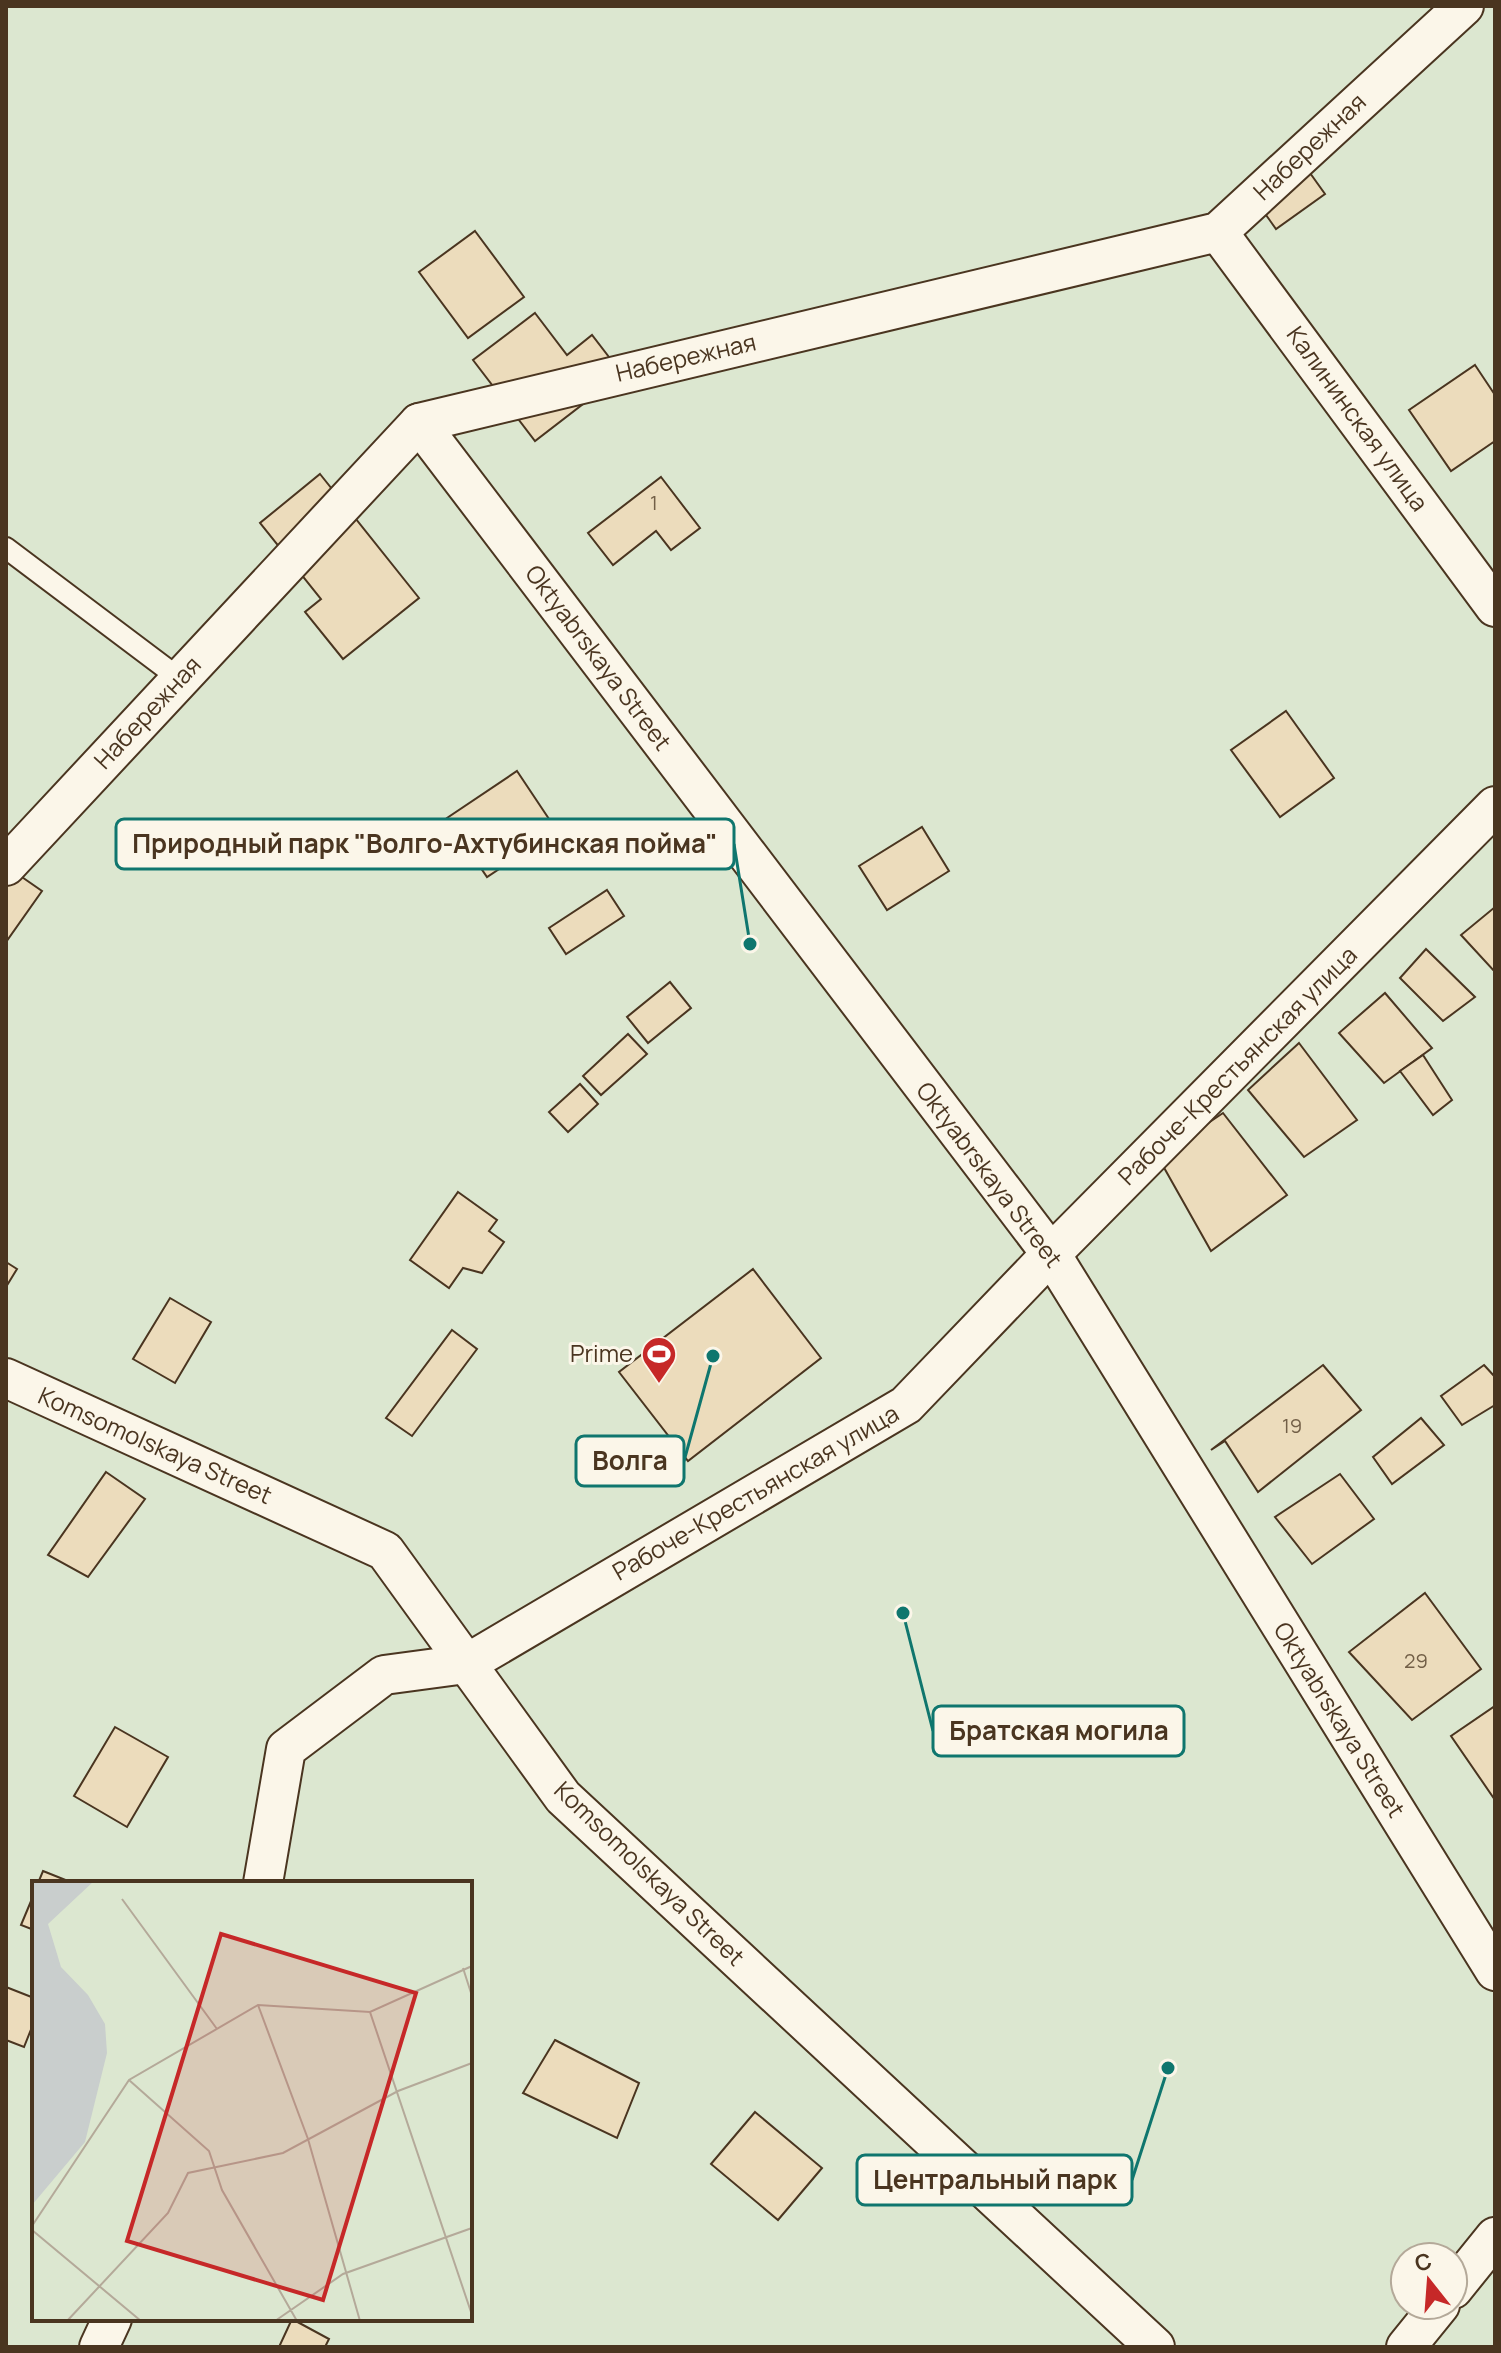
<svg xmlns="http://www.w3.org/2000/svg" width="1501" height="2353" viewBox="0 0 1501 2353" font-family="Manrope,sans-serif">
  <rect width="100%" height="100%" fill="#fbf6e9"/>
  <path fill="#dce7d0" stroke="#887966" stroke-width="2" fill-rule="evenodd" d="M6,6H1495V2347H6ZM34,1883H470V2319H34ZM1405,2257H1453V2305H1405Z"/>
  <g fill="#ecdcbc" stroke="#4a3520" stroke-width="2">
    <path d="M1305,166L1325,194L1276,229L1256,201Z"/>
    <path d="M475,231L524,297L468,338L419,272Z"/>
    <path d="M535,313L567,355L592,335L622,374L535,441L473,360Z"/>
    <path d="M1475,365L1495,395V441L1451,471L1409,410Z"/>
    <path d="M320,474L419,598L343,659L305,612L321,599L260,523Z"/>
    <path d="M661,477L700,528L671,550L656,531L613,565L588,533Z"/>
    <path d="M1286,711L1334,778L1280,817L1231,750Z"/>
    <path d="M517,771L557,831L487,877L447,818Z"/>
    <path d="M922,827L949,871L887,910L859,866Z"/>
    <path d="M6,866L42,891L6,942Z"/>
    <path d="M607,890L624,916L566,954L549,928Z"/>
    <path d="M1495,907V972L1461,935Z"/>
    <path d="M1426,949L1475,997L1443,1021L1400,978Z"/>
    <path d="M670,982L691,1008L648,1043L627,1017Z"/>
    <path d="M1385,993L1432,1048L1384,1083L1339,1033Z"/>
    <path d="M628,1034L647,1054L601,1095L583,1076Z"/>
    <path d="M1299,1043L1357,1120L1304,1157L1248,1090Z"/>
    <path d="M1423,1055L1452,1100L1433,1115L1400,1071Z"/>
    <path d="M580,1084L598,1104L568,1132L549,1112Z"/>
    <path d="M1223,1113L1287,1195L1211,1251L1158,1157Z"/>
    <path d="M458,1192L497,1220L489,1231L504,1242L482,1273L463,1268L449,1288L410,1260Z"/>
    <path d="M6,1262L17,1269L6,1287Z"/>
    <path d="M753,1269L821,1358L688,1461L619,1372Z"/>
    <path d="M170,1298L211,1322L175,1383L133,1359Z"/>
    <path d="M452,1330L477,1349L412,1436L386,1418Z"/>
    <path d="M1323,1365L1361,1410L1258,1492L1225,1441L1211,1450Z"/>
    <path d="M1484,1365L1495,1377V1405L1462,1425L1441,1396Z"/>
    <path d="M1421,1418L1444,1445L1392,1484L1373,1457Z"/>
    <path d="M106,1472L145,1499L88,1577L48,1555Z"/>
    <path d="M1340,1474L1374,1519L1312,1564L1275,1517Z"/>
    <path d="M1425,1593L1481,1669L1412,1720L1349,1652Z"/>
    <path d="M1495,1706V1800L1451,1736Z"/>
    <path d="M115,1727L168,1757L127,1827L74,1796Z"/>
    <path d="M43,1871L73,1883H38Z"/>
    <path d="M34,1894V1930L21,1925Z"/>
    <path d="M6,1987L34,1998V2022L24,2047L6,2040Z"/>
    <path d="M555,2040L639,2083L617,2138L523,2093Z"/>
    <path d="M755,2112L822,2168L778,2220L711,2164Z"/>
    <path d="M292,2319L329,2339L325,2347H279Z"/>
  </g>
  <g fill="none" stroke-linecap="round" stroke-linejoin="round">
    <g stroke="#4a3520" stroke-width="24">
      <path id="lane" d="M6,548L180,679"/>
    </g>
    <g stroke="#4a3520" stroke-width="42">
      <g id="street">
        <path d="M1218,232L1495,607"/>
        <path d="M419,423L1051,1254L1495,1971"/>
        <path d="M6,866L419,423L1218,232L1464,6"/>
        <path d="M6,1378L385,1551L563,1797L1155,2347"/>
        <path d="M263,1883L286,1749L384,1675L466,1664L906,1405L1051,1254L1495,806"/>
        <path d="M1453,2289L1495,2237"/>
        <path d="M99,2347L112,2319"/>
        <path d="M1406,2347L1440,2305"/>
      </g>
    </g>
    <use href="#lane" stroke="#fbf6e9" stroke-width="20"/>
    <use href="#street" stroke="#fbf6e9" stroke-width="38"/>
  </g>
  <defs>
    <g id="stadium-pin" transform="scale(1.8)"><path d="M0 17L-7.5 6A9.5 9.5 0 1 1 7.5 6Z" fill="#c62828" stroke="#fbf6e9"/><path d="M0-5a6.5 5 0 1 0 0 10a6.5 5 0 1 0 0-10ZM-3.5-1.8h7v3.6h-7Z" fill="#fff"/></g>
  </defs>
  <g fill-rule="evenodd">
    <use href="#stadium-pin" x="659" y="1354"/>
  </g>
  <g text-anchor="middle" stroke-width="6" stroke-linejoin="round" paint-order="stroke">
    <g font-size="20" fill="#725f47">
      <text x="654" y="510">1</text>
      <text x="1292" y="1433">19</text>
      <text x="1416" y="1668">29</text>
    </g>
    <g font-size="24" fill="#4a3520" stroke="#fbf6e9">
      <text transform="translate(1310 147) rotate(-43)" y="8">Набережная</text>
      <text transform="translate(686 358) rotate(-13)" y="8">Набережная</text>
      <text transform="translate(1357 419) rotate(54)" y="8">Калининская улица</text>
      <text transform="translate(598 658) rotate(53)" y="8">Oktyabrskaya Street</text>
      <text transform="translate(148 713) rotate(-47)" y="8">Набережная</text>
      <text transform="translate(1238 1066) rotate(-45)" y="8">Рабоче-Крестьянская улица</text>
      <text transform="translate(989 1175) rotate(53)" y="8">Oktyabrskaya Street</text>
      <text transform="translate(155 1446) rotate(24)" y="8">Komsomolskaya Street</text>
      <text transform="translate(756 1493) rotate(-30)" y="8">Рабоче-Крестьянская улица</text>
      <text transform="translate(1339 1720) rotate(58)" y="8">Oktyabrskaya Street</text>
      <text transform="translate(649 1874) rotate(44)" y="8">Komsomolskaya Street</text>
    </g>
    <g font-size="24" fill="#4a3520" stroke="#fbf6e9" text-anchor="end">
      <text x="633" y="1362">Prime</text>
    </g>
  </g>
  <g transform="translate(32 1881)">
    <rect width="440" height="440" fill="#fbf6e9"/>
    <path d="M0,0H440V440H0Z" fill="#dce7d0"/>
    <path d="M0,0H62L16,43L29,86L56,114L73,143L75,172L53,261L0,324Z" fill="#c9cecd"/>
    <path fill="none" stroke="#b4a999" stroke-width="2" d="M90,18L185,148M431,87L440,115M226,124L276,258L328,440M338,131L440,434M97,199L177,270L190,309L265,440M0,345L97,199L226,124L338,131L440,85M0,349L109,440M35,440L136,332L156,292L251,272L366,210L440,182M243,440L311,393L440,347"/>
    <path fill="#c62828" fill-opacity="0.15" stroke="#c62828" stroke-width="4" d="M189,53L384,112L291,419L95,360Z"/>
    <rect width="440" height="440" fill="none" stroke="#4a3520" stroke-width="4"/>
  </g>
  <path fill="none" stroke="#0f766e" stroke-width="3" d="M750 944L734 844M713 1356L684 1461M903 1613L933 1731M1168 2068L1132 2180"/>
  <g fill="#0f766e" stroke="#fbf6e9" stroke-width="3">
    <circle cx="750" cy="944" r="8"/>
    <circle cx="713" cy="1356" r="8"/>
    <circle cx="903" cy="1613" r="8"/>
    <circle cx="1168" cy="2068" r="8"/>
  </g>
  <g fill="#fbf6e9" stroke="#0f766e" stroke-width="3">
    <rect x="116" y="819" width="618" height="50" rx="8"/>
    <rect x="576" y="1436" width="108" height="50" rx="8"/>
    <rect x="933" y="1706" width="251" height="50" rx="8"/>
    <rect x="857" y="2155" width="275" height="50" rx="8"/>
  </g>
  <g font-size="26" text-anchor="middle" font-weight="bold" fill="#4a3520">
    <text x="425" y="853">Природный парк "Волго-Ахтубинская пойма"</text>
    <text x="630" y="1470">Волга</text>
    <text x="1059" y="1740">Братская могила</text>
    <text x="995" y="2189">Центральный парк</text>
  </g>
  <rect width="1501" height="2353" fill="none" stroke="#4a3520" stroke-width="16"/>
  <g transform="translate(1429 2281) rotate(343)"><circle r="38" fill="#fbf6e9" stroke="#b4a999" stroke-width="2"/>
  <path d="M0-6L14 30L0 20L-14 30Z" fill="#c62828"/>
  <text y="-12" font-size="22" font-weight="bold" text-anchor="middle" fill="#4a3520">С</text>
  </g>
</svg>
